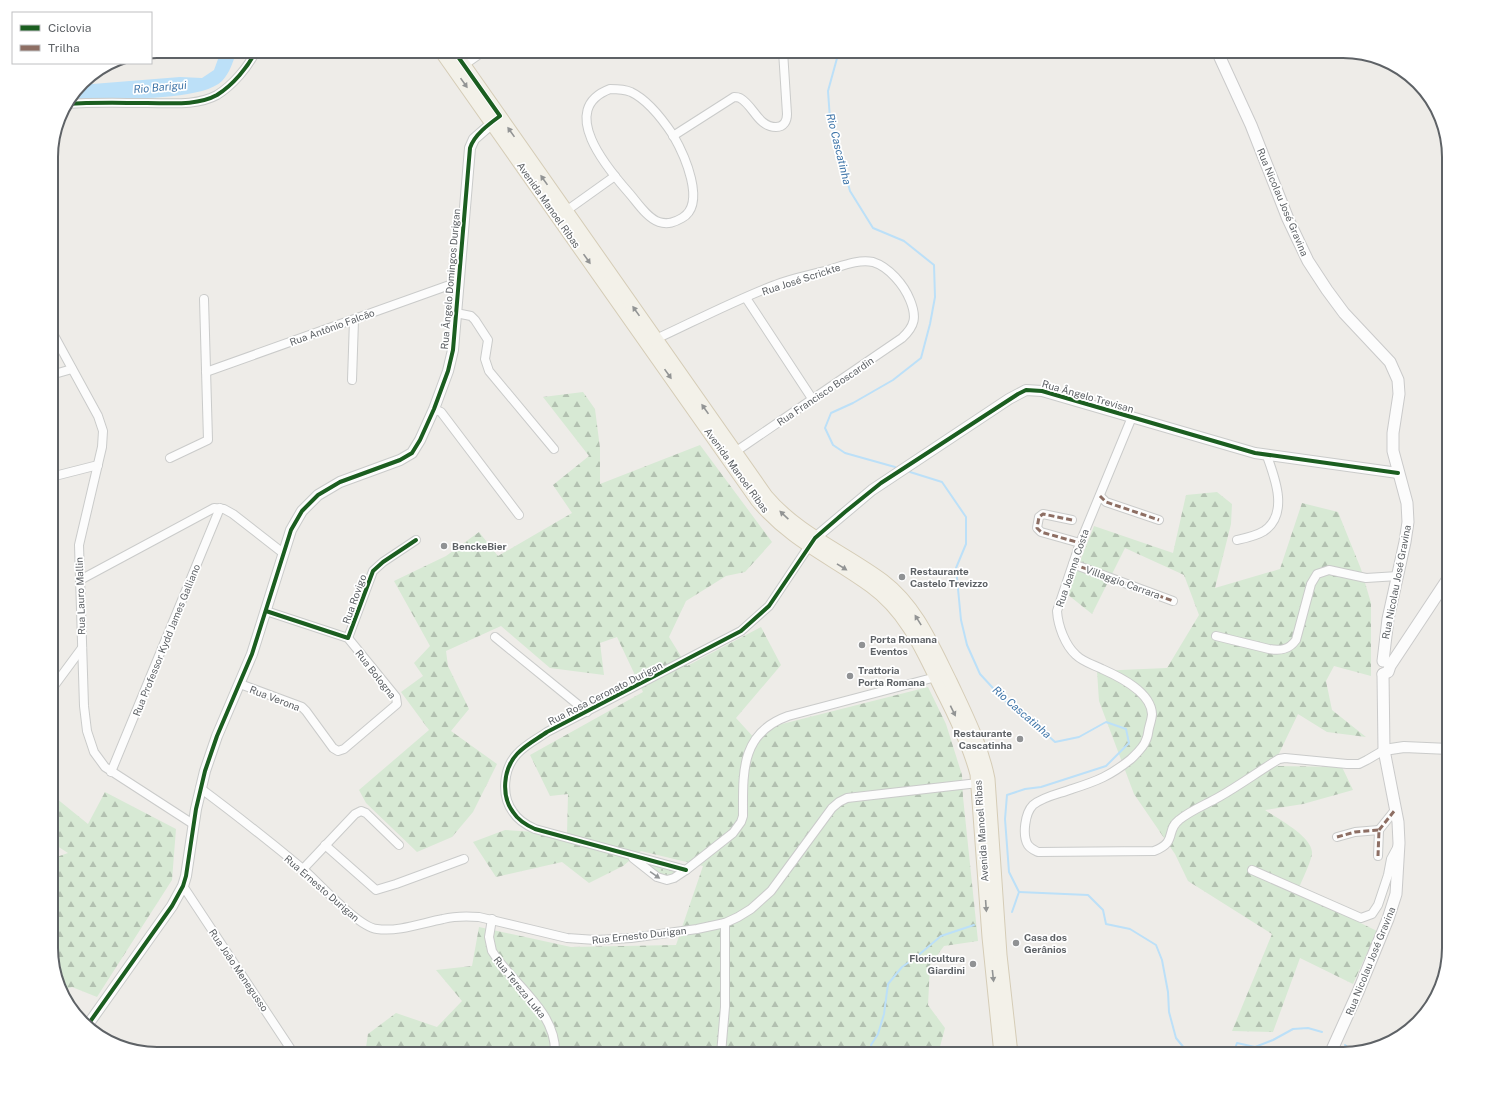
<svg xmlns="http://www.w3.org/2000/svg" width="1500" height="1105" viewBox="0 0 1500 1105" font-family="'Public Sans',sans-serif">
  <defs>
    <pattern id="forest-firs" width="22" height="20" patternUnits="userSpaceOnUse"><rect width="22" height="20" fill="#d7e9d4"/><path d="M5 1l3.5 6h-7zM16 11l3.5 6h-7z" fill="#b2c0b0"/></pattern>
    <pattern id="park-dots" width="8" height="8" patternUnits="userSpaceOnUse"><rect width="8" height="8" fill="#d7e9d4"/><path d="M2 2h.1M6 6h.1" fill="none" stroke="#b2c0b0" stroke-width="1.8" stroke-linecap="round"/></pattern>
  </defs>
  <rect width="100%" height="100%" fill="#eeece8"/>
  <g fill="url(#forest-firs)">
    <path d="M583,392L595,409L600,448V484L700,445L772,542L745,572L726,576L686,601L669,637L687,666L761,627L781,665L736,718L756,740L766,732L778,725L928,687L946,724L962,775L963,797L978,941L944,946L930,965L928,1005L945,1028L938,1054H409L407,1051L400,1054H365L368,1034L396,1013L437,1027L462,1001L436,970L472,966L479,927L571,947L676,945L703,866L641,851L623,866L589,883L562,862L496,877L473,842L505,830L567,834L568,794L550,796L530,755L643,692L617,637L600,643L604,675L550,668L501,626L446,651L448,666L469,709L451,731L497,764L473,812L452,837L417,852L366,803L359,790L429,730L401,692L423,676L414,663L430,646L394,581L446,556L479,532L498,556L572,513L553,485L589,456L543,397Z"/>
    <path d="M1217,492L1232,504L1231,524L1215,588L1280,569L1302,503L1338,512L1361,569L1371,603V676L1334,666L1326,681L1332,710L1366,737L1327,732L1298,714L1273,766L1342,767L1353,790L1303,804L1265,810C1278,819 1311,836 1312,852C1313,858 1300,885 1297,892L1377,931L1353,984L1300,958L1273,1032L1232,1031L1272,934L1188,881L1175,854L1134,794L1099,701L1097,671L1167,668L1199,615L1184,575L1125,548L1092,614L1067,594L1094,526L1173,553L1186,495Z"/>
    <path d="M105,792L176,829L172,880L97,997L72,987L62,991L51,955V859L68,853L51,842V794L88,824Z"/>
    <path d="M119,1040L149,1047L152,1053L123,1048L116,1045Z"/>
  </g>
  <path fill="url(#park-dots)" d="M642,861L679,871L667,877L662,876Z"/>
  <path fill="#bce0f8" d="M221,51H237C233,61 230,73 222,81C200,103 103,98 71,99L80,85L180,77L202,78L214,70Z"/>
  <g fill="none" stroke-linecap="round" stroke-linejoin="round">
    <g stroke="#bce0f8" stroke-width="2">
      <path d="M839,51L828,91L830,119L850,191L873,228L904,241L934,265L935,297L930,324L921,358L893,380L853,403L831,413L825,428L833,445L845,453L895,467"/>
      <path d="M910,472L942,482L966,517V544L956,568L961,620L967,645L980,674L1004,700L1024,714L1055,742L1079,737L1106,722L1126,729L1129,743L1106,766L1041,787L1025,789L1007,795L1005,819L1009,872L1019,892L1012,912"/>
      <path d="M1019,892L1088,895L1103,910L1106,924L1130,929L1156,945L1162,960L1168,992L1169,1012L1176,1038L1189,1054"/>
      <path d="M1345,1045L1353,1052"/>
      <path d="M874,1054L871,1045L878,1034L884,1014L888,984L902,967L915,958L941,936L974,925"/>
      <path d="M1233,1054L1237,1043L1255,1047L1273,1040L1293,1029L1308,1028L1322,1032"/>
    </g>
    <g stroke="#cacbca" stroke-width="10">
      <g id="minor">
        <path d="M464,65L484,51"/>
        <path d="M610,89C618,89 624,89 631,92C648,100 663,120 673,135C684,154 707,204 682,218C675,222 668,225 659,222C647,218 637,202 629,193C607,168 557,109 610,89Z"/>
        <path d="M67,104C94,102 121,103 147,103C170,103 197,106 217,95C233,85 248,67 256,51"/>
        <path d="M673,136L734,97C736,97 738,97 740,98C754,106 758,127 776,127C784,127 787,121 787,114L783,51"/>
        <path d="M566,211L615,176"/>
        <path d="M746,298L813,400"/>
        <path d="M456,313L471,316L475,320L488,340L485,359L489,371L554,449"/>
        <path d="M51,330L98,416L103,431L102,447L79,545L84,706L87,731L94,752L105,767L193,824"/>
        <path d="M656,339C695,321 735,300 775,285C792,278 811,275 828,270C842,266 858,259 873,262C889,267 904,285 910,300C917,317 915,326 902,338L735,452"/>
        <path d="M206,372L458,282"/>
        <path d="M51,375L72,369"/>
        <path d="M352,380L354,320"/>
        <path d="M434,409L441,412L519,515"/>
        <path d="M1132,417L1080,543L1057,611C1058,626 1065,645 1076,655C1083,662 1094,665 1102,669C1120,677 1151,692 1152,714C1152,718 1150,724 1149,728C1148,732 1148,737 1146,740C1144,747 1136,754 1131,759C1110,776 1097,781 1072,789C1059,794 1044,796 1033,805C1025,813 1022,835 1028,845C1031,849 1034,850 1038,852L1154,851C1178,842 1165,831 1179,820C1191,810 1207,804 1219,797C1240,785 1259,771 1279,759L1285,758L1347,764H1359L1367,760L1384,750"/>
        <path d="M170,458L208,440L204,299"/>
        <path d="M51,477L98,465"/>
        <path d="M1100,496L1106,502L1159,520"/>
        <path d="M1072,520L1043,514L1039,517L1037,528L1041,532L1080,543"/>
        <path d="M1237,540C1246,538 1256,536 1264,531C1289,514 1275,478 1267,456"/>
        <path d="M1073,564L1173,601"/>
        <path d="M80,580L214,508L224,509L233,514L283,553"/>
        <path d="M1439,592L1449,599"/>
        <path d="M1216,636L1269,649C1280,651 1289,650 1296,640L1311,584L1317,574L1329,570L1366,578L1398,576"/>
        <path d="M495,637L587,712"/>
        <path d="M348,638L373,571L383,562L416,540"/>
        <path d="M240,684L302,707L306,711L333,748L338,751L344,749L397,704L396,697L348,638L266,611"/>
        <path d="M51,690L82,648"/>
        <path d="M111,772L220,508"/>
        <path d="M200,788C235,814 269,841 303,869C319,883 358,927 377,929C399,932 422,923 443,919C455,916 467,916 479,917L567,938L596,940L631,938L697,929L725,923L738,917L751,909L771,891L832,808L839,802L847,798L978,783"/>
        <path d="M1379,830L1395,810"/>
        <path d="M1337,837L1355,832L1379,830L1378,856"/>
        <path d="M325,845L376,890L396,884L464,859"/>
        <path d="M633,858L657,877L667,880L674,878L686,870L733,833L741,822L743,816C743,773 740,733 788,716L936,677"/>
        <path d="M303,869L355,814L361,811L366,813L399,845"/>
        <path d="M686,870L535,829C526,825 518,820 513,812C501,796 503,769 517,754C525,745 537,739 547,732L741,631L769,606L809,546"/>
        <path d="M1252,870L1361,918L1372,914L1378,905L1388,875L1391,859L1398,846"/>
        <path d="M183,886L294,1054"/>
        <path d="M492,919L489,937L492,951C512,984 557,1011 555,1054"/>
        <path d="M721,1054L725,1007V923"/>
      </g>
    </g>
    <g stroke="#cacbca" stroke-width="12">
      <g id="tertiary">
        <path d="M812,542L815,538L872,490L1009,399L1026,390L1042,391L1255,453L1398,473"/>
        <path d="M1384,750L1404,747L1449,749"/>
        <path d="M87,1026L172,906L183,886L186,876L196,809L205,771L217,736L252,654L291,530L302,511L318,495L340,482L400,460L412,453L420,440L434,409L448,371L453,350L470,148L474,139L497,119"/>
      </g>
    </g>
    <g stroke="#cacaca" stroke-width="13">
      <g id="secondary">
        <path d="M1217,51L1251,125L1288,219L1308,261L1327,290L1344,313L1390,362L1398,380L1399,394L1393,433V451L1407,503L1408,522L1405,542L1388,619L1383,661"/>
        <path d="M1383,674L1388,672L1390,666L1449,577"/>
        <path d="M1330,1054L1358,992L1388,919L1396,894L1399,843L1398,822L1384,750L1383,674"/>
      </g>
    </g>
    <g stroke="#d5ccb6" stroke-width="15">
      <g id="primary">
        <path d="M441,51L757,500C791,541 830,556 871,586C907,612 923,651 942,690C956,717 969,744 977,774L989,937L1001,1054"/>
        <path d="M454,51L766,496C798,534 844,552 883,581C916,606 932,645 950,681C965,713 981,744 988,779L1000,955L1011,1054"/>
      </g>
    </g>
    <use href="#minor" stroke="#fcfcfc" stroke-width="8"/>
    <use href="#tertiary" stroke="#fcfcfc" stroke-width="10"/>
    <use href="#secondary" stroke="#fcfcfc" stroke-width="11"/>
    <use href="#primary" stroke="#f3f1e9" stroke-width="13"/>
    <g stroke="#8d6e63" stroke-width="3" stroke-dasharray="6 3" stroke-linecap="butt">
      <path d="M1100,496L1106,502L1159,520"/>
      <path d="M1072,520L1043,514L1039,517L1037,528L1041,532L1080,543"/>
      <path d="M1073,564L1173,601"/>
      <path d="M1379,830L1395,810"/>
      <path d="M1337,837L1355,832L1379,830L1378,856"/>
    </g>
    <g stroke="#fff" stroke-width="6">
      <g id="cycleway">
        <path d="M67,104C94,102 121,103 147,103C170,103 197,106 217,95C233,85 248,67 256,51"/>
        <path d="M266,611L348,638L373,571L383,562L416,540"/>
        <path d="M686,870L535,829C526,825 518,820 513,812C501,796 503,769 517,754C525,745 537,739 547,732L741,631L769,606L815,538L845,512L881,483L1018,394L1026,390L1042,391L1255,453L1398,473"/>
        <path d="M87,1026L172,906L183,886L186,876L196,809L205,771L217,736L252,654L291,530L302,511L318,495L340,482L400,460L412,453L420,440L434,409L448,371L453,350L470,148C474,135 489,124 500,116L454,51"/>
      </g>
    </g>
    <use href="#cycleway" stroke="#1b5e20" stroke-width="4"/>
  </g>
  <defs><path id="oneway-solid" d="M-6-.8H1V-3.2L6.5 0L1 3.2V.8H-6Z"/></defs>
  <g fill="#929494">
    <use href="#oneway-solid" transform="translate(464 83) rotate(55)"/>
    <use href="#oneway-solid" transform="translate(511 132) rotate(-125)"/>
    <use href="#oneway-solid" transform="translate(544 180) rotate(-125)"/>
    <use href="#oneway-solid" transform="translate(587 259) rotate(55)"/>
    <use href="#oneway-solid" transform="translate(636 311) rotate(-125)"/>
    <use href="#oneway-solid" transform="translate(668 374) rotate(55)"/>
    <use href="#oneway-solid" transform="translate(705 409) rotate(-125)"/>
    <use href="#oneway-solid" transform="translate(784 515) rotate(-137)"/>
    <use href="#oneway-solid" transform="translate(842 567) rotate(32)"/>
    <use href="#oneway-solid" transform="translate(918 620) rotate(-122)"/>
    <use href="#oneway-solid" transform="translate(953 711) rotate(64)"/>
    <use href="#oneway-solid" transform="translate(986 906) rotate(86)"/>
    <use href="#oneway-solid" transform="translate(993 976) rotate(84)"/>
  </g>
  <use fill="#95989a" href="#oneway-solid" transform="translate(655 875) rotate(35)"/>
  <g fill="#909294" stroke="#fff" stroke-width="1.5">
    <circle cx="444" cy="546" r="4"/>
    <circle cx="902" cy="577" r="4"/>
    <circle cx="862" cy="645" r="4"/>
    <circle cx="850" cy="676" r="4"/>
    <circle cx="1020" cy="739" r="4"/>
    <circle cx="1016" cy="943" r="4"/>
    <circle cx="973" cy="964" r="4"/>
  </g>
  <g text-anchor="middle" stroke-width="3.5" stroke-linejoin="round" paint-order="stroke">
    <g font-size="10" fill="#5e6266" stroke="#fff">
      <text transform="translate(1283 202) rotate(67)" y="4">Rua Nicolau José Gravina</text>
      <text transform="translate(549 205) rotate(55)" y="4">Avenida Manoel Ribas</text>
      <text transform="translate(450 279) rotate(-85)" y="4">Rua Ângelo Domingos Durigan</text>
      <text transform="translate(801 279) rotate(-18)" y="4">Rua José Scrickte</text>
      <text transform="translate(332 327) rotate(-20)" y="4">Rua Antônio Falcão</text>
      <text transform="translate(825 391) rotate(-34)" y="4">Rua Francisco Boscardin</text>
      <text transform="translate(1088 396) rotate(16)" y="4">Rua Ângelo Trevisan</text>
      <text transform="translate(737 470) rotate(54)" y="4">Avenida Manoel Ribas</text>
      <text transform="translate(1072 568) rotate(-71)" y="4">Rua Joanna Costa</text>
      <text transform="translate(1123 582) rotate(20)" y="4">Villaggio Carrara</text>
      <text transform="translate(1396 582) rotate(-79)" y="4">Rua Nicolau José Gravina</text>
      <text transform="translate(80 596) rotate(-92)" y="4">Rua Lauro Mallin</text>
      <text transform="translate(354 599) rotate(-70)" y="4">Rua Rovigo</text>
      <text transform="translate(166 640) rotate(-68)" y="4">Rua Professor Kydd James Galliano</text>
      <text transform="translate(376 674) rotate(52)" y="4">Rua Bologna</text>
      <text transform="translate(605 693) rotate(-27)" y="4">Rua Rosa Ceronato Durigan</text>
      <text transform="translate(275 698) rotate(21)" y="4">Rua Verona</text>
      <text transform="translate(981 831) rotate(-94)" y="4">Avenida Manoel Ribas</text>
      <text transform="translate(322 888) rotate(41)" y="4">Rua Ernesto Durigan</text>
      <text transform="translate(639 935) rotate(-6)" y="4">Rua Ernesto Durigan</text>
      <text transform="translate(1370 961) rotate(-68)" y="4">Rua Nicolau José Gravina</text>
      <text transform="translate(239 970) rotate(56)" y="4">Rua João Menegusso</text>
      <text transform="translate(520 987) rotate(51)" y="4">Rua Tereza Luka</text>
    </g>
    <g font-size="10" font-weight="bold" fill="#5e6266" stroke="#fff" text-anchor="start">
      <text x="452" y="550">BenckeBier</text>
      <text x="910" y="575">Restaurante<tspan x="910" dy="12">Castelo Trevizzo</tspan></text>
      <text x="870" y="643">Porta Romana<tspan x="870" dy="12">Eventos</tspan></text>
      <text x="858" y="674">Trattoria<tspan x="858" dy="12">Porta Romana</tspan></text>
      <text x="1012" y="737" text-anchor="end">Restaurante<tspan x="1012" dy="12">Cascatinha</tspan></text>
      <text x="1024" y="941">Casa dos<tspan x="1024" dy="12">Gerânios</tspan></text>
      <text x="965" y="962" text-anchor="end">Floricultura<tspan x="965" dy="12">Giardini</tspan></text>
    </g>
    <g font-size="11" font-style="italic" fill="#4076a9" stroke="#fff">
      <text transform="translate(160 87) rotate(-5)" y="4">Rio Barigui</text>
      <text transform="translate(839 149) rotate(76)" y="4">Rio Cascatinha</text>
      <text transform="translate(1022 712) rotate(41)" y="4">Rio Cascatinha</text>
    </g>
  </g>
  <path d="M0 0H1500V1105H0ZM157 58H1343A99 99 0 0 1 1442 157V948A99 99 0 0 1 1343 1047H157A99 99 0 0 1 58 948V157A99 99 0 0 1 157 58Z" fill="#fff" fill-rule="evenodd"/>
  <path fill="none" stroke="#5e6266" stroke-width="2" d="M157 58H1343A99 99 0 0 1 1442 157V948A99 99 0 0 1 1343 1047H157A99 99 0 0 1 58 948V157A99 99 0 0 1 157 58Z"/>
  <rect x="12" y="12" width="140" height="52" fill="#ffffff" stroke="#bfc0c2"/>
  <rect x="20" y="25" width="20" height="6" fill="#1b5e20" stroke="#bfc0c2"/>
  <text x="48" y="32" font-size="12" fill="#5e6266">Ciclovia</text>
  <rect x="20" y="45" width="20" height="6" fill="#8d6e63" stroke="#bfc0c2"/>
  <text x="48" y="52" font-size="12" fill="#5e6266">Trilha</text>
</svg>
